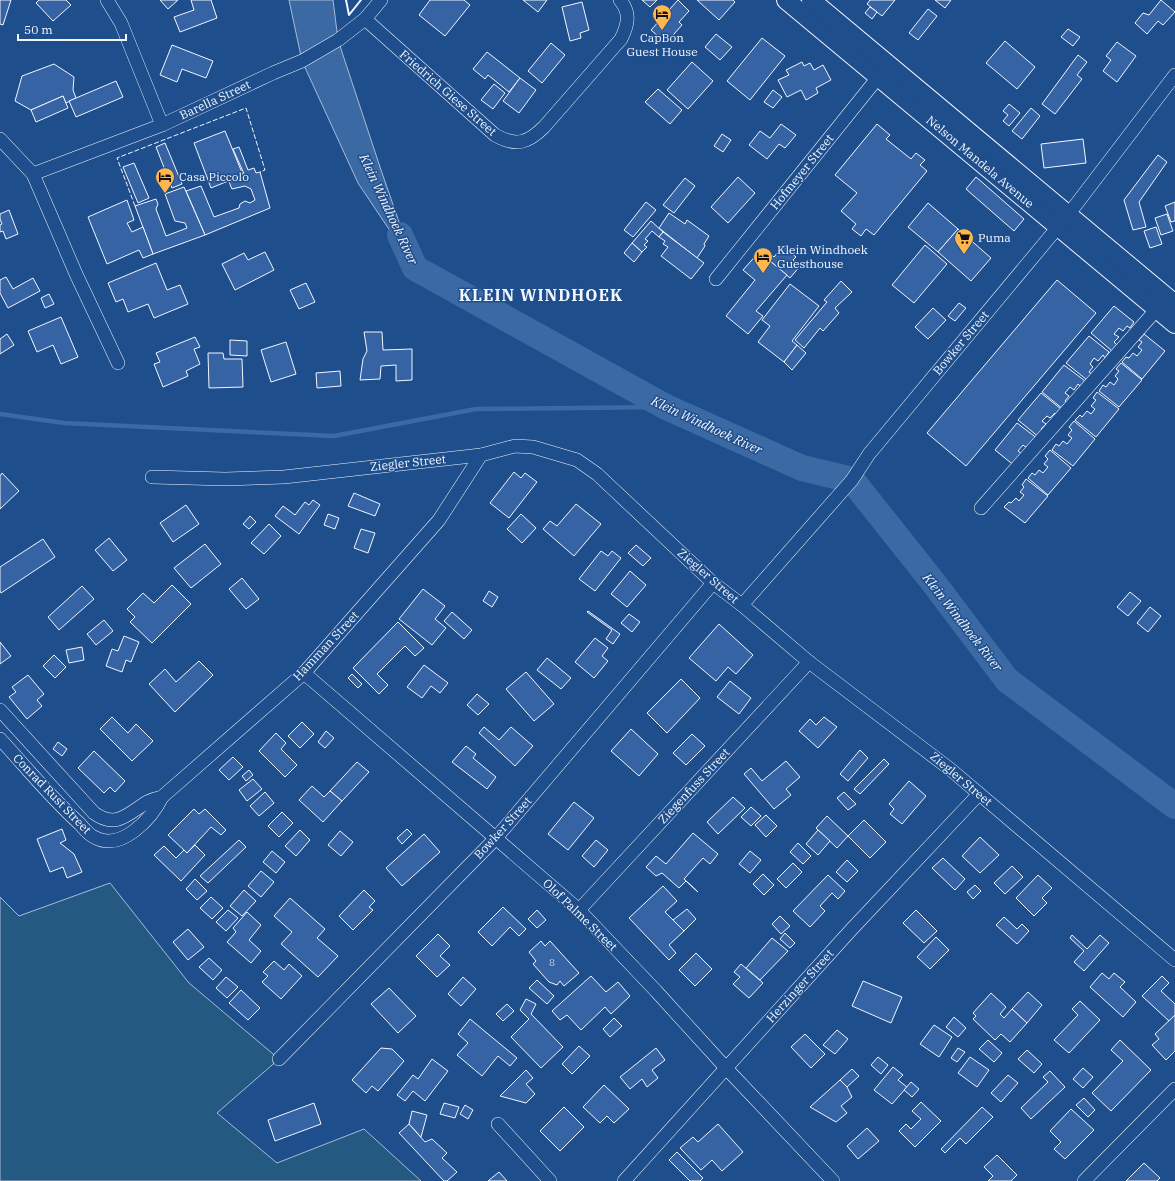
<svg xmlns="http://www.w3.org/2000/svg" width="1175" height="1181" viewBox="0 0 1175 1181" font-family="'IBM Plex Serif',serif">
  <rect width="100%" height="100%" fill="#1f4e8c"/>
  <path fill="#245a82" stroke="#a8bbd7" d="M110,883L189,983L279,1059L217,1113L277,1163L364,1129L421,1181H0V897L19,916Z"/>
  <path fill="#3b69a3" stroke="#a8bbd7" d="M289,0H333L338,40L381,170L415,268L358,183L302,61Z"/>
  <g fill="none" stroke-linecap="round" stroke-linejoin="round">
    <path stroke="#3b69a3" stroke-width="4.5" d="M0,414L64,423L334,436L476,409L666,407"/>
    <path stroke="#3b69a3" stroke-width="26" d="M400,235L415,268L666,407L802,468L852,480L933,582L1007,680L1175,806"/>
  </g>
  <g fill="#3563a3" stroke="#f2f6ff">
    <path d="M0,0H11L3,25L0,24Z"/>
    <path d="M39,0H66L71,5L53,21L36,3Z"/>
    <path d="M160,0H178L168,9Z"/>
    <path d="M191,0H211L217,18L180,32L174,17L194,10Z"/>
    <path d="M430,0H464L470,5L445,36L419,15Z"/>
    <path d="M523,0H547L538,12Z"/>
    <path d="M642,0H657L650,7Z"/>
    <path d="M678,0L689,11L679,22L682,25L666,43L651,30Z"/>
    <path d="M697,0H733L735,2L719,20Z"/>
    <path d="M870,0H895L882,16L867,4Z"/>
    <path d="M935,0H951L945,8Z"/>
    <path d="M1161,0L1175,12L1163,25L1158,21L1147,34L1135,23L1143,13L1149,15Z"/>
    <path d="M582,2L589,30L580,33L581,38L570,41L562,7Z"/>
    <path d="M870,7L877,12L872,19L865,13Z"/>
    <path d="M928,9L937,16L918,40L909,33Z"/>
    <path d="M1068,29L1080,37L1073,46L1061,37Z"/>
    <path d="M716,34L732,47L720,60L705,47Z"/>
    <path d="M762,38L785,56L750,100L727,81Z"/>
    <path d="M1005,41L1035,67L1017,89L986,63Z"/>
    <path d="M1117,42L1136,56L1117,82L1103,71L1111,60L1106,56Z"/>
    <path d="M551,43L565,55L542,83L528,71Z"/>
    <path d="M172,45L213,61L206,78L182,69L177,82L160,75Z"/>
    <path d="M487,52L520,78L509,92L488,75L485,79L473,69Z"/>
    <path d="M1078,55L1087,62L1077,75L1082,79L1055,114L1042,104Z"/>
    <path d="M692,62L713,81L688,109L667,90Z"/>
    <path d="M802,62L804,66L810,63L814,70L823,65L831,80L816,88L818,93L806,100L801,90L787,97L778,80L789,75L786,70Z"/>
    <path d="M54,64L74,77L73,90L76,98L66,103L63,96L31,110L15,101L22,76Z"/>
    <path d="M520,78L536,90L519,113L503,101Z"/>
    <path d="M116,81L123,97L76,117L69,101Z"/>
    <path d="M494,84L505,93L493,109L481,100Z"/>
    <path d="M658,89L682,110L670,124L645,102Z"/>
    <path d="M773,90L782,97L773,108L764,102Z"/>
    <path d="M63,96L68,108L36,122L31,110Z"/>
    <path d="M1009,104L1020,113L1009,126L1003,121L1008,115L1003,111Z"/>
    <path d="M1031,108L1040,116L1022,139L1012,131Z"/>
    <path d="M781,124L796,135L785,148L779,144L767,159L749,145L760,131L770,138Z"/>
    <path d="M877,124L890,135L886,139L911,159L916,153L925,160L920,165L927,171L874,235L866,229L861,236L852,229L856,224L841,211L857,193L835,175Z"/>
    <path d="M225,131L243,175L211,188L194,143Z"/>
    <path d="M722,134L731,140L723,152L714,146Z"/>
    <path d="M1083,139L1086,163L1044,168L1041,144Z"/>
    <path d="M165,143L182,184L172,188L156,147Z"/>
    <path d="M239,147L248,170L254,168L256,173L260,172L270,208L205,235L186,191L201,186L214,217L239,208L240,204L245,201L250,203L255,200L251,189L245,186L232,189L229,182L245,176L233,149Z"/>
    <path d="M1158,155L1167,162L1139,202L1146,227L1133,230L1124,200Z"/>
    <path d="M134,163L149,198L138,203L123,167Z"/>
    <path d="M738,177L755,193L728,223L711,207Z"/>
    <path d="M976,177L1024,219L1014,231L966,189Z"/>
    <path d="M685,178L695,186L674,213L663,205Z"/>
    <path d="M184,187L205,235L153,254L135,206L156,199L158,204L156,209L166,236L187,228L185,223L175,221L165,194Z"/>
    <path d="M127,200L134,220L127,223L132,232L143,227L153,254L143,258L139,250L107,264L88,217Z"/>
    <path d="M646,202L656,210L633,237L624,230Z"/>
    <path d="M1175,202V221L1171,222L1165,206Z"/>
    <path d="M928,203L958,229L938,252L908,227Z"/>
    <path d="M9,210L18,234L6,239L3,231L0,232V225L2,224L0,219V214Z"/>
    <path d="M669,213L685,224L687,220L709,236L704,244L705,246L697,258L659,228Z"/>
    <path d="M1167,214L1173,231L1161,235L1155,218Z"/>
    <path d="M651,221L663,232L659,237L652,231L645,239L648,241L644,245L647,247L642,252L632,243Z"/>
    <path d="M1156,227L1162,244L1150,248L1144,231Z"/>
    <path d="M958,229L991,258L971,281L938,252Z"/>
    <path d="M663,232L704,263L691,279L661,256L668,247L663,244L665,241L659,237Z"/>
    <path d="M632,243L642,252L634,262L624,253Z"/>
    <path d="M925,245L947,264L914,303L892,285Z"/>
    <path d="M783,246L796,257L793,260L800,266L790,278L763,255L767,250L774,257Z"/>
    <path d="M265,252L274,270L235,290L222,264L244,253L248,260Z"/>
    <path d="M759,252L787,275L756,311L763,316L748,334L726,316L755,280L743,270Z"/>
    <path d="M156,263L167,290L180,285L188,304L154,318L148,304L128,312L123,299L116,302L108,283Z"/>
    <path d="M6,277L13,289L33,278L40,291L8,308L0,293V280Z"/>
    <path d="M1057,280L1096,313L966,466L927,433Z"/>
    <path d="M841,281L852,292L835,308L839,313L823,331L820,328L804,348L795,340L827,302L824,300Z"/>
    <path d="M306,283L315,302L299,309L290,290Z"/>
    <path d="M790,284L819,306L792,341L797,345L784,362L758,342L770,326L762,320Z"/>
    <path d="M49,294L54,304L45,308L41,298Z"/>
    <path d="M959,303L966,308L955,321L948,316Z"/>
    <path d="M1114,306L1134,322L1130,328L1127,326L1123,331L1119,328L1114,334L1119,337L1114,342L1117,345L1112,351L1091,333Z"/>
    <path d="M933,308L946,320L928,339L915,327Z"/>
    <path d="M61,317L78,357L61,364L53,345L37,352L28,331Z"/>
    <path d="M364,332H382L383,350L412,349V380L396,381V365L381,366L380,379L360,380L363,359L367,351Z"/>
    <path d="M7,334L14,345L0,354V339Z"/>
    <path d="M1144,334L1165,351L1142,379L1122,362L1126,357L1129,358L1133,353L1137,356L1142,350L1138,347L1142,342L1139,340Z"/>
    <path d="M1089,336L1109,352L1105,358L1103,355L1098,361L1094,358L1090,364L1093,367L1089,372L1092,374L1087,380L1066,363Z"/>
    <path d="M195,337L200,347L194,349L200,364L186,371L188,376L163,387L154,364L160,362L156,353Z"/>
    <path d="M230,340L247,341V356L230,355Z"/>
    <path d="M286,342L296,374L271,382L261,350Z"/>
    <path d="M797,345L806,353L792,370L784,362Z"/>
    <path d="M208,353H223L224,359H242L243,387L209,388Z"/>
    <path d="M1121,363L1142,380L1119,407L1099,391L1103,385L1106,387L1110,382L1114,385L1118,379L1115,376L1119,371L1116,369Z"/>
    <path d="M1064,365L1085,381L1080,386L1078,384L1074,390L1070,387L1065,393L1069,396L1065,401L1068,403L1063,409L1042,392Z"/>
    <path d="M340,371L341,386L317,388L316,373Z"/>
    <path d="M1097,392L1119,409L1096,437L1075,420L1080,415L1082,417L1087,411L1091,414L1095,409L1091,406L1096,400L1093,398Z"/>
    <path d="M1041,393L1061,409L1057,415L1055,413L1050,418L1047,416L1042,421L1046,424L1041,429L1044,432L1040,438L1018,420Z"/>
    <path d="M1074,421L1095,439L1073,466L1052,450L1056,444L1059,446L1063,441L1067,444L1072,438L1068,435L1072,430L1069,427Z"/>
    <path d="M1017,423L1038,439L1027,448L1023,445L1018,451L1022,454L1016,467L995,450Z"/>
    <path d="M1050,450L1071,468L1048,495L1028,478L1032,473L1035,475L1039,470L1043,473L1048,467L1044,464L1048,459L1045,456Z"/>
    <path d="M514,472L521,478L525,473L537,482L509,518L490,503Z"/>
    <path d="M2,473L19,491L0,509V476Z"/>
    <path d="M1026,479L1048,496L1025,523L1004,507L1009,502L1011,503L1016,498L1019,501L1024,495L1020,492L1024,487L1022,485Z"/>
    <path d="M354,493L380,504L375,516L348,506Z"/>
    <path d="M313,500L320,505L299,534L275,516L283,506L295,515L305,502L309,505Z"/>
    <path d="M576,504L601,524L574,556L543,529L550,521L557,526Z"/>
    <path d="M186,505L199,524L173,542L160,523Z"/>
    <path d="M328,514L339,518L335,529L324,525Z"/>
    <path d="M521,514L536,528L522,543L507,529Z"/>
    <path d="M250,516L256,522L249,529L243,524Z"/>
    <path d="M269,524L281,536L264,554L251,543Z"/>
    <path d="M361,529L375,533L368,553L354,548Z"/>
    <path d="M109,538L127,560L113,571L95,550Z"/>
    <path d="M43,539L55,557L1,593L0,591V567Z"/>
    <path d="M205,544L221,564L191,588L174,568Z"/>
    <path d="M636,545L651,558L643,566L628,553Z"/>
    <path d="M601,551L608,556L612,551L621,558L595,591L579,579Z"/>
    <path d="M630,571L646,585L627,607L611,594Z"/>
    <path d="M242,578L259,599L246,609L229,589Z"/>
    <path d="M172,585L191,604L152,643L130,622L135,617L127,609L143,593L154,603Z"/>
    <path d="M82,586L94,599L59,630L48,617Z"/>
    <path d="M423,589L445,606L435,619L446,628L432,645L399,619Z"/>
    <path d="M489,591L498,597L492,607L483,601Z"/>
    <path d="M1130,592L1141,601L1128,616L1117,607Z"/>
    <path d="M1150,607L1161,616L1148,632L1137,623Z"/>
    <path d="M588,611L620,634L613,644L606,639L612,630L587,612Z"/>
    <path d="M452,612L472,630L464,639L444,621Z"/>
    <path d="M629,614L640,622L632,632L621,623Z"/>
    <path d="M104,620L113,631L96,645L87,634Z"/>
    <path d="M398,622L424,648L415,656L405,646L377,674L388,685L379,694L353,668Z"/>
    <path d="M719,624L753,655L736,674L728,667L716,681L689,658Z"/>
    <path d="M124,636L139,642L131,662L126,660L122,672L106,666L112,649L118,651Z"/>
    <path d="M595,638L608,648L602,656L608,661L594,678L575,662Z"/>
    <path d="M0,642L11,656L0,664Z"/>
    <path d="M82,647L84,660L69,663L66,650Z"/>
    <path d="M54,655L66,667L55,678L43,666Z"/>
    <path d="M547,658L571,678L561,689L537,670Z"/>
    <path d="M199,661L213,675L175,712L149,684L165,669L176,682Z"/>
    <path d="M424,665L448,683L440,693L431,686L422,698L407,687Z"/>
    <path d="M526,672L554,704L534,721L506,689Z"/>
    <path d="M352,674L362,684L358,688L348,678Z"/>
    <path d="M28,675L44,694L37,700L42,706L27,719L9,697L16,692L12,687Z"/>
    <path d="M681,679L700,698L667,733L647,713Z"/>
    <path d="M730,681L751,698L739,714L717,697Z"/>
    <path d="M477,694L489,704L478,715L467,705Z"/>
    <path d="M112,717L128,733L136,724L153,741L132,761L100,729Z"/>
    <path d="M824,717L837,727L818,748L799,731L810,719L816,725Z"/>
    <path d="M302,722L314,734L300,748L288,736Z"/>
    <path d="M484,727L499,740L511,727L533,746L515,766L479,733Z"/>
    <path d="M631,729L658,754L639,776L611,751Z"/>
    <path d="M326,731L334,738L325,748L318,742Z"/>
    <path d="M276,733L286,743L281,749L297,765L285,777L259,751Z"/>
    <path d="M692,734L705,746L686,765L673,753Z"/>
    <path d="M58,742L67,749L62,756L53,749Z"/>
    <path d="M466,746L476,754L473,758L496,777L487,789L452,762Z"/>
    <path d="M860,750L868,758L848,781L840,774Z"/>
    <path d="M94,751L125,781L115,792L110,787L104,793L78,768Z"/>
    <path d="M233,757L243,767L229,780L219,770Z"/>
    <path d="M884,759L889,764L860,794L854,789Z"/>
    <path d="M786,761L800,777L786,789L791,795L774,809L744,774L751,768L762,781Z"/>
    <path d="M357,762L369,772L342,801L330,791Z"/>
    <path d="M249,770L253,775L246,781L242,776Z"/>
    <path d="M253,779L262,789L247,801L239,790Z"/>
    <path d="M909,781L926,796L902,824L890,814L894,809L889,804Z"/>
    <path d="M312,786L324,797L330,791L342,801L323,822L299,800Z"/>
    <path d="M265,792L274,803L259,816L250,806Z"/>
    <path d="M844,792L856,804L848,810L837,798Z"/>
    <path d="M733,797L745,808L718,834L707,822Z"/>
    <path d="M574,802L594,818L568,850L548,834Z"/>
    <path d="M751,807L761,816L751,826L741,817Z"/>
    <path d="M194,809L199,814L205,809L226,830L221,835L211,827L187,853L168,835Z"/>
    <path d="M282,812L293,823L279,837L268,826Z"/>
    <path d="M766,815L777,826L766,837L755,825Z"/>
    <path d="M827,816L848,836L837,848L816,828Z"/>
    <path d="M864,820L886,842L870,858L848,836Z"/>
    <path d="M62,829L66,840L60,843L74,854L82,872L67,878L63,867L50,872L37,839Z"/>
    <path d="M407,829L412,834L402,844L397,838Z"/>
    <path d="M300,830L310,840L296,856L285,846Z"/>
    <path d="M818,830L830,841L818,855L806,844Z"/>
    <path d="M340,831L353,842L341,856L328,845Z"/>
    <path d="M693,833L718,854L710,864L703,858L684,879L698,892L686,881L679,888L662,873L656,876L646,867L656,856L666,864Z"/>
    <path d="M424,834L440,852L402,886L386,868Z"/>
    <path d="M980,837L999,855L980,873L962,856Z"/>
    <path d="M239,840L246,847L208,883L200,876Z"/>
    <path d="M596,840L608,850L594,867L582,856Z"/>
    <path d="M798,843L811,856L803,864L790,852Z"/>
    <path d="M195,845L205,855L181,881L154,855L164,846L176,858L184,850L187,853Z"/>
    <path d="M272,851L285,862L276,873L263,862Z"/>
    <path d="M750,851L761,860L750,873L739,864Z"/>
    <path d="M943,858L965,879L955,890L932,868Z"/>
    <path d="M847,860L858,871L847,882L836,872Z"/>
    <path d="M793,863L802,872L786,888L777,879Z"/>
    <path d="M1012,866L1023,877L1005,894L994,883Z"/>
    <path d="M261,871L274,882L261,897L248,886Z"/>
    <path d="M763,874L774,885L764,895L753,884Z"/>
    <path d="M828,875L845,891L838,899L832,893L820,906L825,911L810,927L793,911Z"/>
    <path d="M1038,875L1052,888L1042,898L1047,903L1034,916L1016,898Z"/>
    <path d="M195,879L207,891L197,900L186,889Z"/>
    <path d="M975,885L981,891L973,899L967,892Z"/>
    <path d="M663,886L677,901L665,912L684,931L669,945L676,953L669,960L629,918Z"/>
    <path d="M244,890L256,901L242,916L230,906Z"/>
    <path d="M364,890L375,901L369,907L373,910L353,930L339,916Z"/>
    <path d="M211,897L223,908L212,919L200,908Z"/>
    <path d="M290,898L325,929L317,938L338,956L318,977L281,944L292,932L274,916Z"/>
    <path d="M503,907L526,929L519,936L510,927L492,946L478,932Z"/>
    <path d="M687,909L696,919L684,931L673,920Z"/>
    <path d="M228,910L238,918L226,931L216,922Z"/>
    <path d="M537,910L546,920L537,928L528,919Z"/>
    <path d="M916,910L937,931L924,943L903,923Z"/>
    <path d="M247,912L261,925L249,940L261,951L251,963L227,942L236,932L233,928Z"/>
    <path d="M780,916L790,926L781,934L772,924Z"/>
    <path d="M1004,917L1017,929L1022,924L1029,931L1017,944L996,925Z"/>
    <path d="M188,929L204,947L188,960L173,942Z"/>
    <path d="M785,933L795,943L790,948L780,939Z"/>
    <path d="M438,934L450,946L440,956L450,965L437,977L416,956Z"/>
    <path d="M1072,935L1087,949L1100,935L1109,943L1084,971L1074,962L1084,951L1070,938Z"/>
    <path d="M936,937L949,950L930,969L917,957Z"/>
    <path d="M772,938L788,951L760,980L746,968Z"/>
    <path d="M541,941L545,946L550,941L579,973L564,986L560,981L557,985L549,982L533,964L536,961L529,952Z"/>
    <path d="M696,953L712,969L695,986L679,970Z"/>
    <path d="M209,958L222,970L213,980L199,967Z"/>
    <path d="M274,961L284,970L289,964L302,976L281,999L262,982L268,976L263,972Z"/>
    <path d="M741,964L763,983L749,998L733,984L740,977L734,972Z"/>
    <path d="M1102,973L1109,979L1114,973L1125,982L1120,987L1136,1002L1123,1017L1090,987Z"/>
    <path d="M591,976L606,992L618,982L630,996L611,1014L605,1007L581,1030L567,1015L560,1020L552,1011Z"/>
    <path d="M1162,976L1169,983L1161,991L1175,1004V1015L1169,1021L1142,996Z"/>
    <path d="M226,977L238,987L227,998L216,988Z"/>
    <path d="M463,977L476,989L461,1006L448,994Z"/>
    <path d="M537,980L554,996L547,1004L529,988Z"/>
    <path d="M863,981L902,997L891,1023L852,1006Z"/>
    <path d="M389,988L416,1016L398,1033L371,1004Z"/>
    <path d="M241,990L260,1008L248,1020L229,1003Z"/>
    <path d="M1028,992L1042,1005L1027,1023L1012,1009Z"/>
    <path d="M991,993L1006,1007L1000,1014L1004,1018L1012,1009L1027,1023L1010,1042L1001,1034L995,1040L973,1019L976,1016L973,1013Z"/>
    <path d="M526,999L536,1004L531,1014L563,1047L541,1068L511,1037L529,1019L520,1010Z"/>
    <path d="M1080,1001L1100,1020L1069,1053L1054,1040L1078,1015L1072,1009Z"/>
    <path d="M507,1004L514,1011L503,1021L496,1014Z"/>
    <path d="M1175,1015V1051L1166,1060L1152,1045L1159,1039L1155,1034Z"/>
    <path d="M954,1017L966,1028L958,1037L946,1027Z"/>
    <path d="M614,1018L622,1026L610,1037L603,1029Z"/>
    <path d="M470,1019L517,1058L510,1066L498,1056L482,1076L457,1055L468,1043L458,1034Z"/>
    <path d="M934,1025L952,1037L939,1057L920,1044Z"/>
    <path d="M837,1030L848,1039L835,1054L823,1045Z"/>
    <path d="M805,1034L825,1054L811,1068L791,1047Z"/>
    <path d="M988,1040L1002,1053L994,1062L979,1049Z"/>
    <path d="M1120,1040L1151,1070L1111,1111L1092,1093L1123,1061L1111,1050Z"/>
    <path d="M579,1046L590,1056L572,1074L562,1064Z"/>
    <path d="M381,1048L392,1049L404,1061L378,1091L372,1086L366,1093L352,1080Z"/>
    <path d="M656,1048L665,1060L652,1070L658,1078L647,1087L642,1079L630,1089L620,1077Z"/>
    <path d="M958,1048L965,1052L957,1062L951,1058Z"/>
    <path d="M1027,1050L1042,1064L1034,1073L1018,1059Z"/>
    <path d="M878,1057L888,1065L881,1074L871,1065Z"/>
    <path d="M970,1057L989,1070L977,1087L958,1073Z"/>
    <path d="M432,1059L448,1071L425,1101L413,1091L405,1101L397,1095L413,1075L418,1079Z"/>
    <path d="M893,1067L903,1075L898,1080L907,1087L892,1104L874,1090Z"/>
    <path d="M1083,1068L1093,1077L1083,1088L1073,1079Z"/>
    <path d="M852,1069L859,1076L847,1087L840,1080Z"/>
    <path d="M526,1070L533,1078L526,1084L535,1094L526,1103L500,1096Z"/>
    <path d="M1050,1071L1065,1087L1031,1119L1021,1108L1048,1082L1043,1077Z"/>
    <path d="M1008,1075L1018,1083L1001,1102L991,1093Z"/>
    <path d="M840,1080L847,1087L852,1097L841,1106L847,1113L836,1122L810,1107Z"/>
    <path d="M911,1082L919,1089L912,1097L904,1090Z"/>
    <path d="M604,1085L629,1109L614,1123L607,1116L600,1123L583,1107Z"/>
    <path d="M1084,1098L1095,1110L1088,1117L1076,1105Z"/>
    <path d="M921,1102L941,1121L915,1147L899,1131L906,1124L911,1129L921,1119L912,1111Z"/>
    <path d="M314,1103L321,1124L275,1141L268,1120Z"/>
    <path d="M444,1103L459,1107L455,1118L440,1114Z"/>
    <path d="M465,1105L473,1110L468,1119L460,1114Z"/>
    <path d="M564,1107L584,1127L560,1151L540,1131Z"/>
    <path d="M982,1107L993,1117L966,1144L960,1138L945,1153L941,1149Z"/>
    <path d="M1071,1109L1094,1130L1065,1159L1054,1149L1061,1142L1050,1131Z"/>
    <path d="M412,1111L427,1115L421,1137L409,1124Z"/>
    <path d="M409,1124L425,1142L432,1139L447,1153L442,1158L457,1172L447,1181H444L399,1133Z"/>
    <path d="M718,1124L743,1152L722,1171L712,1160L701,1170L680,1148L693,1137L698,1142Z"/>
    <path d="M867,1128L879,1141L858,1159L847,1146Z"/>
    <path d="M677,1152L703,1178L700,1181H690L669,1160Z"/>
    <path d="M997,1155L1017,1175L1011,1181H988L993,1176L984,1167Z"/>
    <path d="M1144,1163L1160,1178L1157,1181H1126Z"/>
    <path d="M499,1172L507,1181H488Z"/>
  </g>
  <g fill="none" stroke-linecap="round" stroke-linejoin="round">
    <g stroke="#f2f6ff" stroke-width="14">
      <g id="street">
        <path d="M107,0L121,23L162,125"/>
        <path d="M365,19L495,135C516,147 528,143 544,127L621,39C628,25 631,13 620,0"/>
        <path d="M0,139L33,174L76,274L118,363"/>
        <path d="M33,174L162,125L273,73L302,61L338,40L365,19L381,0"/>
        <path d="M716,279L884,70"/>
        <path d="M152,477L225,479L284,477L481,455L515,446L533,447L577,460L597,474L713,583L742,605L809,662L950,769L1175,960"/>
        <path d="M981,508L1157,309"/>
        <path d="M742,605L852,480L869,454L1068,215L1175,75"/>
        <path d="M304,673L579,910L656,991L726,1068L833,1181"/>
        <path d="M0,710L94,813C116,829 128,814 147,802C151,800 157,798 162,797L304,673L439,520L481,455"/>
        <path d="M0,739C26,767 51,798 80,824C84,829 90,836 96,838C122,851 152,818 162,797"/>
        <path d="M579,910L809,662"/>
        <path d="M279,1059L496,838L713,583"/>
        <path d="M498,1124L550,1181"/>
        <path d="M624,1181L850,931L979,794"/>
        <path d="M1084,1181L1175,1089"/>
      </g>
    </g>
    <g stroke="#f2f6ff" stroke-width="20">
      <g id="secondary">
        <path d="M786,0L1175,324"/>
        <path d="M811,0L1175,304"/>
      </g>
    </g>
    <use href="#street" stroke="#1f4e8c" stroke-width="13"/>
    <use href="#secondary" stroke="#1f4e8c" stroke-width="18"/>
    <path stroke="#f2f6ff" stroke-width="1" stroke-dasharray="5 2" stroke-linecap="butt" d="M135,206L117,158L246,108L265,170L260,172"/>
    <path stroke="#f2f6ff" stroke-width="2" d="M346,0L349,15L361,0"/>
  </g>
  <defs>
    <g id="hotel-pin" transform="scale(1)"><path d="M0 17L-7.5 6A9.5 9.5 0 1 1 7.5 6Z" fill="#ffb74d" stroke="#1f4e8c"/><path d="M-6-4.5h1.5V1H6V5H4.5V3h-9V5H-6ZM-4 0a1.8 1.8 0 1 1 3.6 0ZM.5 0V-2.5h3Q6-2.5 6 0Z" fill="#111"/></g>
    <g id="supermarket-pin" transform="scale(1)"><path d="M0 17L-7.5 6A9.5 9.5 0 1 1 7.5 6Z" fill="#ffb74d" stroke="#1f4e8c"/><path d="M-6-5.5h2.5l.6 2H6L4.5 2H-2.5L-4.4-4H-6ZM-1.5 3.2a1.3 1.3 0 1 0 .1 0ZM3 3.2a1.3 1.3 0 1 0 .1 0Z" fill="#111"/></g>
  </defs>
  <g fill-rule="evenodd">
    <use href="#hotel-pin" x="662" y="14"/>
    <use href="#hotel-pin" x="165" y="177"/>
    <use href="#supermarket-pin" x="964" y="238"/>
    <use href="#hotel-pin" x="763" y="257"/>
  </g>
  <g text-anchor="middle" stroke-width="3" stroke-linejoin="round" paint-order="stroke">
    <g font-size="10" fill="#c3d1e8">
      <text x="552" y="966">8</text>
    </g>
    <g font-size="12" fill="#f2f6ff" stroke="#1f4e8c" text-anchor="start">
      <text x="662" y="42" text-anchor="middle">CapBon<tspan x="662" dy="14">Guest House</tspan></text>
      <text x="179" y="181">Casa Piccolo</text>
      <text x="978" y="242">Puma</text>
      <text x="777" y="254">Klein Windhoek<tspan x="777" dy="14">Guesthouse</tspan></text>
    </g>
    <g font-size="12" fill="#f2f6ff" stroke="#1f4e8c">
      <text transform="translate(448 93) rotate(41)" y="4">Friedrich Giese Street</text>
      <text transform="translate(215 100) rotate(-25)" y="4">Barella Street</text>
      <text transform="translate(980 162) rotate(40)" y="4">Nelson Mandela Avenue</text>
      <text transform="translate(802 172) rotate(-51)" y="4">Hofmeyer Street</text>
      <text transform="translate(961 343) rotate(-50)" y="4">Bowker Street</text>
      <text transform="translate(408 463) rotate(-6)" y="4">Ziegler Street</text>
      <text transform="translate(708 576) rotate(41)" y="4">Ziegler Street</text>
      <text transform="translate(326 646) rotate(-47)" y="4">Hamman Street</text>
      <text transform="translate(961 779) rotate(40)" y="4">Ziegler Street</text>
      <text transform="translate(694 786) rotate(-47)" y="4">Ziegenfuss Street</text>
      <text transform="translate(52 794) rotate(46)" y="4">Conrad Rust Street</text>
      <text transform="translate(503 828) rotate(-48)" y="4">Bowker Street</text>
      <text transform="translate(580 915) rotate(44)" y="4">Olof Palme Street</text>
      <text transform="translate(800 986) rotate(-48)" y="4">Herzinger Street</text>
    </g>
    <g font-size="13" font-style="italic" fill="#f2f6ff" stroke="#1f4e8c">
      <text transform="translate(389 209) rotate(65)" y="5">Klein Windhoek River</text>
      <text transform="translate(707 425) rotate(25)" y="5">Klein Windhoek River</text>
      <text transform="translate(963 622) rotate(52)" y="5">Klein Windhoek River</text>
    </g>
    <g font-size="16" font-weight="bold" letter-spacing="1" fill="#f2f6ff" stroke="#1f4e8c">
      <text x="541" y="301">KLEIN WINDHOEK</text>
    </g>
  </g>
  <path d="M18 34v6h108v-6" fill="none" stroke="#f2f6ff" stroke-width="2"/>
  <text x="24" y="34" font-size="12" fill="#f2f6ff" stroke="#1f4e8c" stroke-width="3" paint-order="stroke">50 m</text>
</svg>
